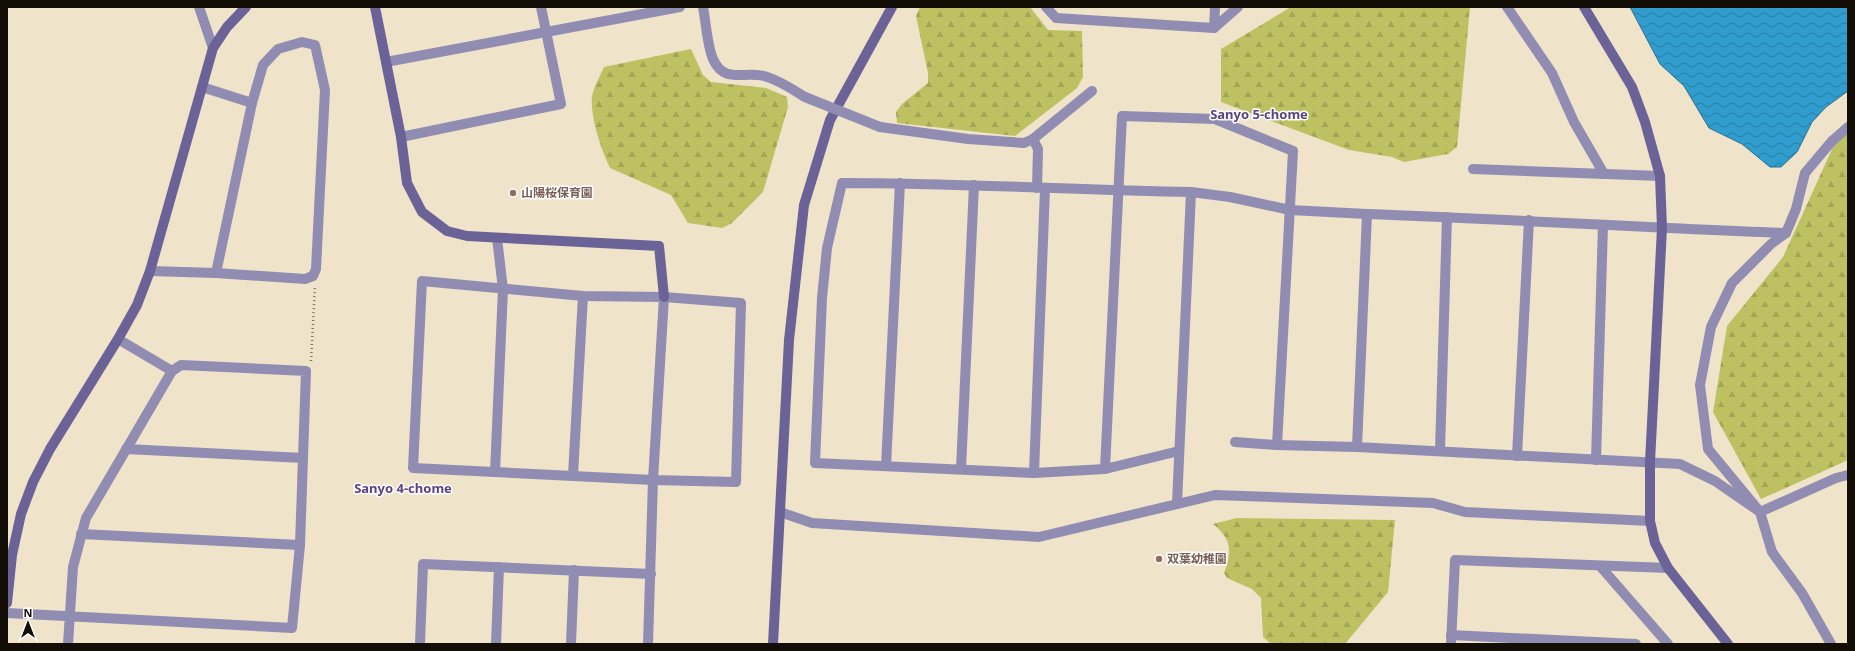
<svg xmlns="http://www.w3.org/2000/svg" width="1855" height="651" viewBox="0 0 1855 651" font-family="'Noto Sans','Noto Sans JP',sans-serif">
  <defs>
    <pattern id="forest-firs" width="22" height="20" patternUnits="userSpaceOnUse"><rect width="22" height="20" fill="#bdc162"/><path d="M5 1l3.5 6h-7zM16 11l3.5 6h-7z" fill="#a1a554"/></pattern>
    <pattern id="water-waves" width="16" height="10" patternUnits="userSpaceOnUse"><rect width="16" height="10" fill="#319cce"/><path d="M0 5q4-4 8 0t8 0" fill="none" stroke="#287ea5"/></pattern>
  </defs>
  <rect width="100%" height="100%" fill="#efe3ca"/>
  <g fill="url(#forest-firs)">
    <path d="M920,7H1030L1048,30L1082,31L1083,77L1077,88L1015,136L897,123L896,112L902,104L928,83V73L916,16Z"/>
    <path d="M1291,7H1470L1457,147L1448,154L1404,162L1392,157L1349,150L1221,102V49Z"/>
    <path d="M691,49L703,75L711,82L766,88L787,97L788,107L763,192L732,223L722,228L688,223L671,195L610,168C601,149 590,117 592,96C594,87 600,76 604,67Z"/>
    <path d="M1848,129V460L1761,499L1713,412L1727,326L1783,257L1838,136Z"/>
    <path d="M1237,518L1395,520L1388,592L1345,644H1271L1263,637L1261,598L1252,589L1227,578L1224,573C1232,551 1232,539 1213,524Z"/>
  </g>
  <path fill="url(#water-waves)" stroke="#287192" d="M1630,7H1848V91L1826,107L1812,122L1797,152L1781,167H1770L1742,144L1709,128L1684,86L1660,64Z"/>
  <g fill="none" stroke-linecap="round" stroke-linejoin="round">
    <path stroke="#7b7464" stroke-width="2.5" stroke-dasharray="1 3" stroke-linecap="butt" d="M311,361L315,286"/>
    <g stroke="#918db2" stroke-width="10">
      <path d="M199,7L213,48"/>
      <path d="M703,7C706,22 707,45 713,59C724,84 743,71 764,76C779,80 792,89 805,97"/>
      <path d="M1046,7L1056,18L1214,28L1238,7"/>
      <path d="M1507,7L1552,73L1574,122L1604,174"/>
      <path d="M1214,28L1215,7"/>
      <path d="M302,42L315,45L325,90L316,269L313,276L305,279L216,273L252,103L263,65L278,49Z"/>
      <path d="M386,62L680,7"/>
      <path d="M202,87L252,103"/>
      <path d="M880,127L968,139L1024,143L1033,139L1092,91"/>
      <path d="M401,137L561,104L541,7"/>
      <path d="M1033,139L1038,149L1037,188"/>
      <path d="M1473,169L1660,176"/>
      <path d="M1191,192L1230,197L1290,210L1367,214"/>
      <path d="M150,271L216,273"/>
      <path d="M422,281L583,296L664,297L741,303L736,482L653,480L413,468Z"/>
      <path d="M118,339L172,371"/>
      <path d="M1235,442L1277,445"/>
      <path d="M126,449L303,458"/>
      <path d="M1440,451L1447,217"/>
      <path d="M1517,456L1529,220"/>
      <path d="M1596,460L1603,225"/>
      <path d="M886,466L900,183"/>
      <path d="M961,469L974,185"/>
      <path d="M1105,469L1122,116L1215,119L1293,151L1277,445L1357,447"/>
      <path d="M495,472L503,289L497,238"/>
      <path d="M1034,473L1045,189"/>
      <path d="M573,475L583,296"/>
      <path d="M1177,504L1191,192C1075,190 958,183 842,183L827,248L822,298L815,463L1034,473L1105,469L1179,451"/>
      <path d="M780,512L812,523L1039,537L1215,495L1433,503L1465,512L1650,521"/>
      <path d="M1760,512L1715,481L1680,464L1357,447L1367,214C1507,219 1646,228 1786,233"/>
      <path d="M1760,512L1836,478L1848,475"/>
      <path d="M81,534L300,545"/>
      <path d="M1600,566L1668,644"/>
      <path d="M7,613L292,628L300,545L306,371L181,365L172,371L86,518L73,567L68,644"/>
      <path d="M1451,635L1636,644"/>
      <path d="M420,644L423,564L651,574"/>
      <path d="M496,644L499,567"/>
      <path d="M571,644L574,570"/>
      <path d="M648,644L653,480L664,297"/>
      <path d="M1451,644L1455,560L1668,568"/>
      <path d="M1831,644L1802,593L1772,552L1760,512L1708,449L1700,385L1711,327L1732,283L1771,244L1786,233L1796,209L1805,173L1832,141L1848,127"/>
    </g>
    <g stroke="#6b6397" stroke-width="10">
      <path d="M375,7L401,137L407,183L422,212L447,231L467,236L659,246L664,297"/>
      <path d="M1584,7L1632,87L1645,122L1660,176L1662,228L1650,462V521L1655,543L1668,568L1728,644"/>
      <path d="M7,603L12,555L21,514L33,482L50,449L118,339L137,305L150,271L213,48L227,27L246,7"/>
      <path d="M773,644L789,340L804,205L830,120L892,7"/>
    </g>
    <path stroke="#918db2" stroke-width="10" d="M805,97L880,127"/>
  </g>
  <g fill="#8d6e63" stroke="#fff" stroke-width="1.5">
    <circle cx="513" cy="193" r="4"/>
    <circle cx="1159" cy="559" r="4"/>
  </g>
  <g text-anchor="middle" stroke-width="3" stroke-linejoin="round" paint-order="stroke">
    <g font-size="12" font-weight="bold" fill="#785e54" stroke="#fff" text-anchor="start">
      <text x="521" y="197">山陽桜保育園</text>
      <text x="1167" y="563">双葉幼稚園</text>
    </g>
    <g font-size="13" font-weight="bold" fill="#5a4380" stroke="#fff">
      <text x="1259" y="119">Sanyo 5-chome</text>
      <text x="403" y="493">Sanyo 4-chome</text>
    </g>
  </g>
  <rect width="1855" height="651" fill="none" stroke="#120e06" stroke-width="16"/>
  <g transform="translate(28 623)" stroke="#ffffff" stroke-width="3" paint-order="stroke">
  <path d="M0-3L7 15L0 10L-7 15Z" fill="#120e06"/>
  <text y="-6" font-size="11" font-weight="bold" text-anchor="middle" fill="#120e06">N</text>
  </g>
</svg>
